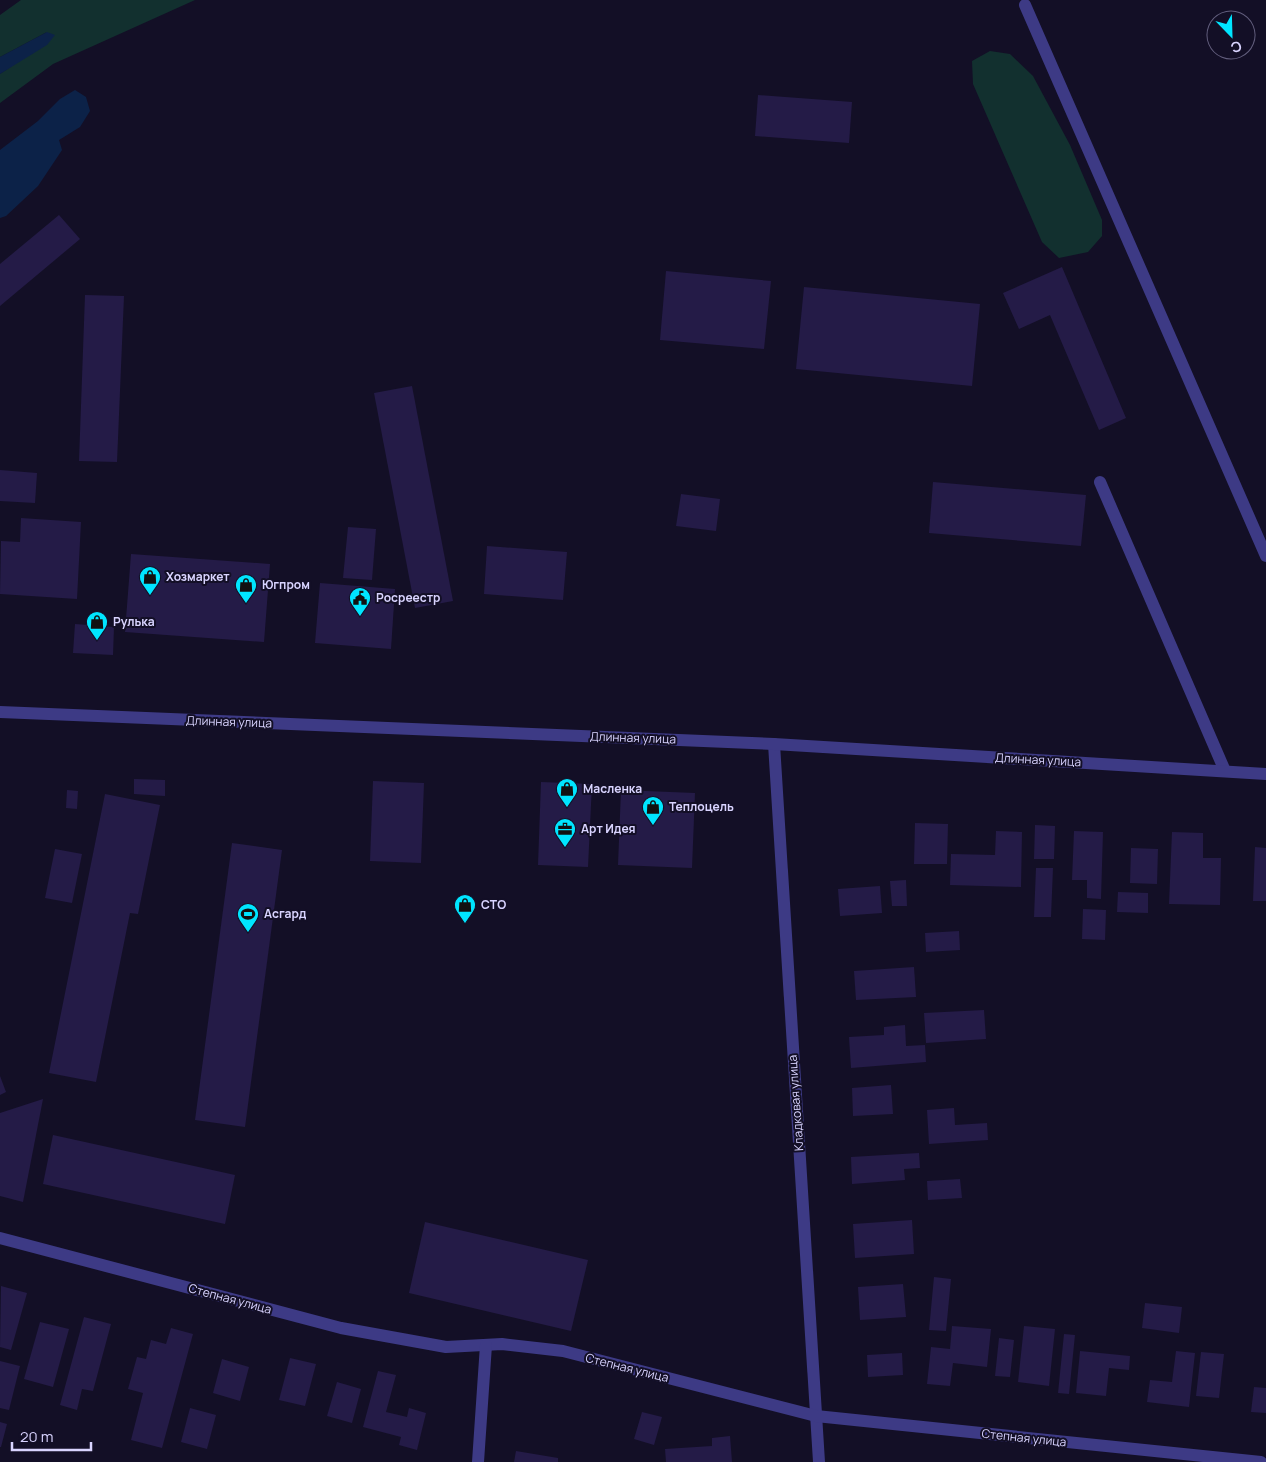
<svg xmlns="http://www.w3.org/2000/svg" width="1266" height="1462" viewBox="0 0 1266 1462" font-family="Manrope,sans-serif">
  <rect width="100%" height="100%" fill="#130f26"/>
  <g fill="#12302f">
    <path d="M21,0H195L53,64L0,103V74L15,64L47,32L0,57V15Z"/>
    <path d="M990,51L1010,54L1033,76L1070,145L1102,220V236L1088,252L1059,258L1042,242L973,84L972,61Z"/>
  </g>
  <g fill="#0c2248">
    <path d="M47,32L55,35L47,45L0,74V57Z"/>
    <path d="M75,90L86,97L90,111L80,127L59,140L62,150L38,186L6,216L0,218V150L38,121L60,99Z"/>
  </g>
  <g fill="#241b47">
    <path d="M758,95L852,102L849,143L755,136Z"/>
    <path d="M59,215L80,239L0,306V264Z"/>
    <path d="M1062,267L1126,418L1099,430L1050,315L1019,329L1003,293Z"/>
    <path d="M666,271L771,281L764,349L660,340Z"/>
    <path d="M804,287L980,304L972,386L796,369Z"/>
    <path d="M85,295L124,296L117,462L79,461Z"/>
    <path d="M412,386L453,601L415,608L374,393Z"/>
    <path d="M0,470L37,473L35,503L0,501Z"/>
    <path d="M933,482L1086,495L1081,546L929,533Z"/>
    <path d="M681,494L720,499L716,531L676,526Z"/>
    <path d="M21,518L81,522L77,599L0,594L1,541L20,542Z"/>
    <path d="M348,527L376,529L372,580L343,578Z"/>
    <path d="M487,546L567,552L563,600L484,594Z"/>
    <path d="M131,554L270,564L264,642L125,632Z"/>
    <path d="M320,583L395,589L391,649L315,643Z"/>
    <path d="M75,624L114,627L113,655L73,653Z"/>
    <path d="M134,779L165,780V796L134,794Z"/>
    <path d="M373,781L424,783L421,863L370,861Z"/>
    <path d="M541,782L592,784L588,867L538,865Z"/>
    <path d="M67,790L78,791L77,809L66,808Z"/>
    <path d="M621,790L695,793L692,868L618,865Z"/>
    <path d="M105,794L160,805L138,914L130,913L96,1082L49,1073Z"/>
    <path d="M915,823L948,824L947,864H914Z"/>
    <path d="M1035,825L1055,826L1054,859H1034Z"/>
    <path d="M996,831L1022,832L1021,887L950,885L951,854L995,855Z"/>
    <path d="M1074,831L1103,832L1101,899L1087,898V880H1072Z"/>
    <path d="M1172,832L1203,833V858H1221L1220,905L1169,904Z"/>
    <path d="M232,843L282,850L245,1127L195,1120Z"/>
    <path d="M1255,847L1266,848V901H1253Z"/>
    <path d="M1131,848L1158,849L1157,884L1130,883Z"/>
    <path d="M55,849L82,854L72,903L45,898Z"/>
    <path d="M1036,868H1053L1051,917H1034Z"/>
    <path d="M906,880L907,906H892L890,881Z"/>
    <path d="M880,886L882,913L840,916L838,889Z"/>
    <path d="M1118,892L1148,893V913L1117,912Z"/>
    <path d="M1083,909L1106,910L1105,940L1082,939Z"/>
    <path d="M959,931L960,950L926,952L925,933Z"/>
    <path d="M914,967L916,997L856,1000L854,971Z"/>
    <path d="M984,1010L986,1039L926,1043L924,1013Z"/>
    <path d="M905,1025L906,1046L925,1045L926,1062L851,1068L849,1037L884,1035V1027Z"/>
    <path d="M0,1076L6,1092L0,1095Z"/>
    <path d="M891,1085L893,1114L853,1116L852,1088Z"/>
    <path d="M43,1099L23,1202L0,1196V1113Z"/>
    <path d="M954,1108L955,1125L987,1123L988,1140L929,1144L927,1110Z"/>
    <path d="M53,1135L235,1175L225,1224L43,1184Z"/>
    <path d="M919,1153L920,1168L904,1169L905,1180L852,1184L851,1157Z"/>
    <path d="M960,1179L962,1198L928,1200L927,1181Z"/>
    <path d="M912,1220L914,1254L855,1258L853,1224Z"/>
    <path d="M425,1222L588,1260L571,1331L409,1293Z"/>
    <path d="M934,1277L951,1279L946,1331L929,1330Z"/>
    <path d="M903,1284L906,1317L860,1320L858,1287Z"/>
    <path d="M1,1286L27,1293L11,1350L0,1347Z"/>
    <path d="M1145,1303L1182,1307L1179,1333L1142,1328Z"/>
    <path d="M84,1317L111,1324L93,1391L82,1389L77,1410L60,1405Z"/>
    <path d="M40,1322L69,1329L53,1387L24,1379Z"/>
    <path d="M952,1326L991,1329L987,1367L953,1363L950,1386L927,1384L931,1347L950,1349Z"/>
    <path d="M1024,1326L1055,1329L1049,1386L1018,1382Z"/>
    <path d="M171,1328L193,1334L162,1448L131,1440L143,1393L128,1389L137,1357L146,1359L151,1340L166,1344Z"/>
    <path d="M1064,1334L1075,1335L1069,1394L1058,1393Z"/>
    <path d="M999,1338L1014,1340L1010,1377L995,1376Z"/>
    <path d="M1080,1351L1130,1356L1129,1370L1109,1368L1106,1396L1076,1393Z"/>
    <path d="M1176,1351L1195,1353L1189,1407L1147,1402L1150,1380L1172,1382Z"/>
    <path d="M1201,1352L1224,1354L1219,1398L1196,1396Z"/>
    <path d="M902,1353L903,1375L868,1377L867,1355Z"/>
    <path d="M290,1358L316,1364L305,1406L279,1400Z"/>
    <path d="M222,1359L249,1367L240,1401L213,1393Z"/>
    <path d="M0,1361L20,1366L9,1410L0,1408Z"/>
    <path d="M378,1371L396,1375L386,1412L407,1417L409,1408L426,1413L417,1450L399,1445L401,1437L363,1427Z"/>
    <path d="M337,1382L361,1389L352,1423L327,1416Z"/>
    <path d="M1254,1387L1266,1388V1413L1251,1412Z"/>
    <path d="M190,1408L216,1415L207,1449L181,1442Z"/>
    <path d="M642,1412L662,1417L654,1445L634,1439Z"/>
    <path d="M0,1422L7,1424L1,1447H0Z"/>
    <path d="M730,1436L732,1462H666L665,1449L712,1446V1438Z"/>
    <path d="M516,1451L558,1458V1462H514Z"/>
  </g>
  <g fill="none" stroke-linecap="round" stroke-linejoin="round">
    <g stroke="#3d3a85" stroke-width="12">
      <path d="M1025,5L1266,556"/>
      <path d="M1100,482L1225,771"/>
    </g>
    <g stroke="#3d3a85" stroke-width="12">
      <path d="M774,744L819,1462"/>
      <path d="M0,1238L341,1328L446,1347L502,1344L563,1351L816,1416L1261,1462"/>
      <path d="M478,1462L486,1345"/>
    </g>
    <path stroke="#3d3a85" stroke-width="12" d="M0,712L774,744L1266,774"/>
  </g>
  <defs>
    <g id="shop-pin" transform="scale(1.125)"><path d="M0 17L-7.5 6A9.5 9.5 0 1 1 7.5 6Z" fill="#00e5ff" stroke="#130f26"/><path d="M-5-2.5h2.3a2.7 3.5 0 0 1 5.4 0H5L5.5 6h-11ZM-1.5-2.5h3a1.5 2.3 0 0 0-3 0Z" fill="#111"/></g>
    <g id="civic-pin" transform="scale(1.125)"><path d="M0 17L-7.5 6A9.5 9.5 0 1 1 7.5 6Z" fill="#00e5ff" stroke="#130f26"/><path d="M-.6-6.5H3V-4.5H.6V-3L4-1V1h2V6H-6V1h2V-1L-.6-3ZM-1.2 2.5V6h2.4V2.5Z" fill="#111"/></g>
    <g id="office-pin" transform="scale(1.125)"><path d="M0 17L-7.5 6A9.5 9.5 0 1 1 7.5 6Z" fill="#00e5ff" stroke="#130f26"/><path d="M-6-3h4V-5.5h4V-3h4V5H-6ZM-1-4.5V-3h2v-1.5ZM-6 0V1H6V0Z" fill="#111"/></g>
    <g id="stadium-pin" transform="scale(1.125)"><path d="M0 17L-7.5 6A9.5 9.5 0 1 1 7.5 6Z" fill="#00e5ff" stroke="#130f26"/><path d="M0-5a6.5 5 0 1 0 0 10a6.5 5 0 1 0 0-10ZM-3.5-1.8h7v3.6h-7Z" fill="#111"/></g>
  </defs>
  <g fill-rule="evenodd">
    <use href="#shop-pin" x="150" y="577"/>
    <use href="#shop-pin" x="246" y="585"/>
    <use href="#civic-pin" x="360" y="598"/>
    <use href="#shop-pin" x="97" y="622"/>
    <use href="#shop-pin" x="567" y="789"/>
    <use href="#shop-pin" x="653" y="807"/>
    <use href="#office-pin" x="565" y="829"/>
    <use href="#shop-pin" x="465" y="905"/>
    <use href="#stadium-pin" x="248" y="914"/>
  </g>
  <g text-anchor="middle" stroke-width="4" stroke-linejoin="round" paint-order="stroke">
    <g font-size="12" font-weight="bold" fill="#d9d4ff" stroke="#130f26" text-anchor="start">
      <text x="166" y="581">Хозмаркет</text>
      <text x="262" y="589">Югпром</text>
      <text x="376" y="602">Росреестр</text>
      <text x="113" y="626">Рулька</text>
      <text x="583" y="793">Масленка</text>
      <text x="669" y="811">Теплоцель</text>
      <text x="581" y="833">Арт Идея</text>
      <text x="481" y="909">СТО</text>
      <text x="264" y="918">Асгард</text>
    </g>
    <g font-size="12" fill="#d9d4ff" stroke="#130f26">
      <text transform="translate(229 722) rotate(2)" y="4">Длинная улица</text>
      <text transform="translate(633 738) rotate(2)" y="4">Длинная улица</text>
      <text transform="translate(1038 760) rotate(3)" y="4">Длинная улица</text>
      <text transform="translate(796 1103) rotate(-94)" y="4">Кладковая улица</text>
      <text transform="translate(230 1299) rotate(15)" y="4">Степная улица</text>
      <text transform="translate(627 1368) rotate(14)" y="4">Степная улица</text>
      <text transform="translate(1024 1438) rotate(6)" y="4">Степная улица</text>
    </g>
  </g>
  <g transform="translate(1231 35) rotate(157)"><circle r="24" fill="#130f26" stroke="#625e7d"/>
  <path d="M0-4L9 19L0 12L-9 19Z" fill="#00e5ff"/>
  <text y="-8" font-size="14" font-weight="bold" text-anchor="middle" fill="#d9d4ff">С</text>
  </g>
  <path d="M12 1442v8h79v-8" fill="none" stroke="#d9d4ff" stroke-width="2.5"/>
  <text x="20" y="1442" font-size="15" fill="#d9d4ff" stroke="#130f26" stroke-width="4" paint-order="stroke">20 m</text>
</svg>
